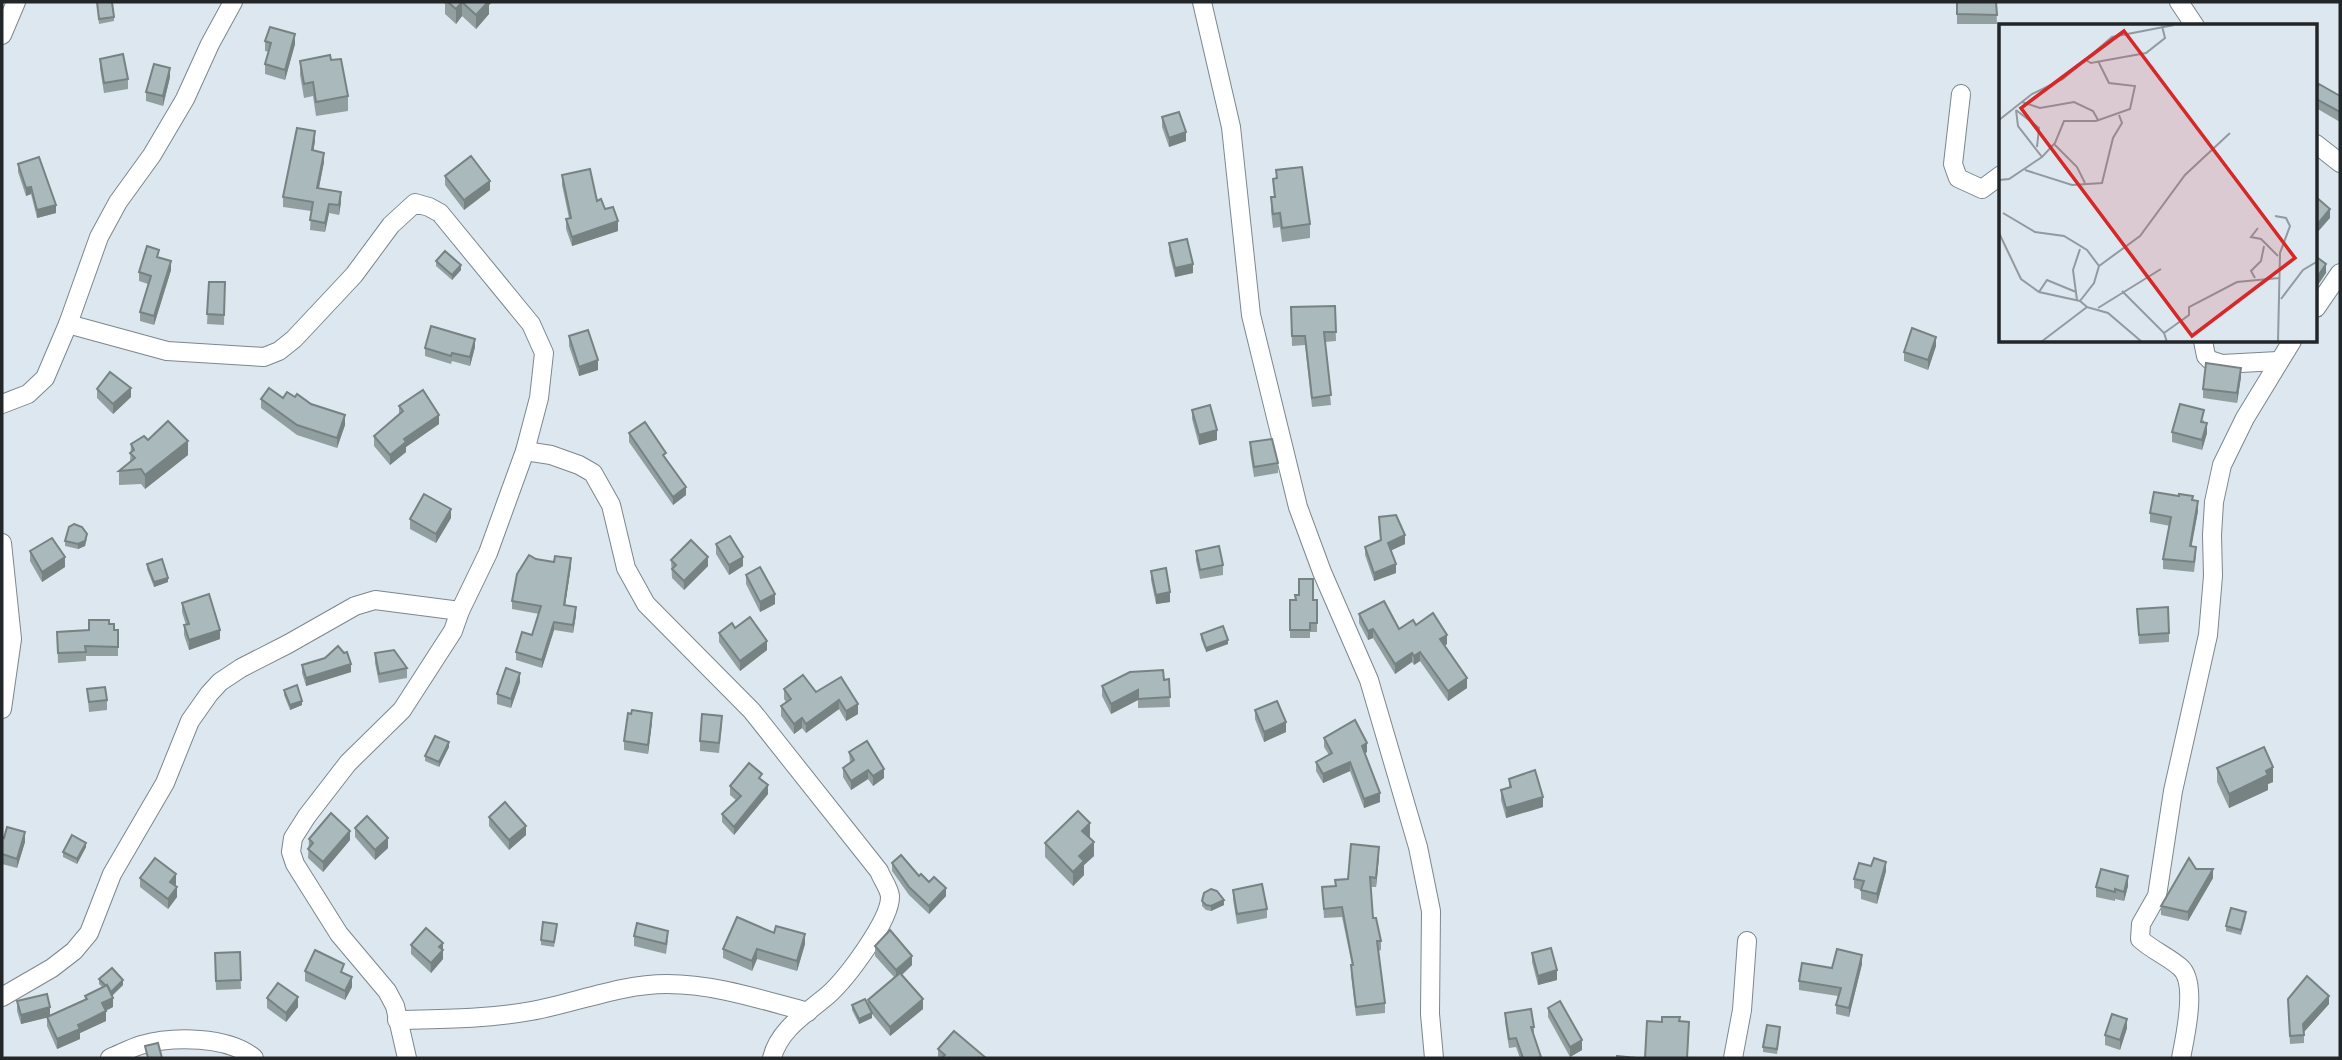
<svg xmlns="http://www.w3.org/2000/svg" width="2342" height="1060" viewBox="0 0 2342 1060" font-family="Barlow,sans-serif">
  <rect width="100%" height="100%" fill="#dce7ef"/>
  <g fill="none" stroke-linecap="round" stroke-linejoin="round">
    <g stroke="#7c878d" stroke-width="20">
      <g id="street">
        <path d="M1202,2L1231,127L1251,315L1298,507L1322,572L1369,680L1418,847L1431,911L1430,1014L1434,1058"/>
        <path d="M2179,2L2195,26"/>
        <path d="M2,35L16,2"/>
        <path d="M1961,94L1953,164L1958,178L1982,189L2001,175"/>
        <path d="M2316,144L2340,163"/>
        <path d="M2316,308L2340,273"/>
        <path d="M68,324L167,351L264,357L279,351L294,339L354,275L391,225L415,203L429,207L440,213L531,324L544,353L539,398L525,451L488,553L460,611L453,631L402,710L348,763L307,816L293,838L291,852L295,864L339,934L387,991L395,1006L407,1058"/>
        <path d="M2203,341L2206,356L2210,360L2222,364L2278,361"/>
        <path d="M2,404L28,394L45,378L68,324L99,237L118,202L152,155L185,99L210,44L233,2"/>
        <path d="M525,451L551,455L579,465L593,473L611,505L626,568L646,604L752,711L879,871C882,879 889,888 890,896C891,920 846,979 828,995C807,1013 779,1029 772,1058"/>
        <path d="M2,543L12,639L2,709"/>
        <path d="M2,997L52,968L74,951L89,933L112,874L165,783L190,721L209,694L220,682L241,668L288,644L355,606L375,600L460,611"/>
        <path d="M397,1020C442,1019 487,1019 531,1011C576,1003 620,984 667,984C715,984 762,1000 808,1012"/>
        <path d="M110,1058C120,1054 131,1048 141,1045C173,1036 228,1036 254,1058"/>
        <path d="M1733,1058L1742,1010L1747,941"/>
        <path d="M2181,1058C2185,1037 2198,982 2180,967C2167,956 2152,950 2140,939L2141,924L2157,896L2173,791L2208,635L2213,576L2212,535L2214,502L2222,465L2245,418L2292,341"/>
      </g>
    </g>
    <use href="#street" stroke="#fff" stroke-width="18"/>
  </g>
  <g fill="#929fa1">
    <path d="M97,2L114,17V21L99,24Z"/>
    <path d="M443,2H492L489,5V14L476,29L462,16L456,24L445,14V4Z"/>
    <path d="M1957,2H1996L1997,24H1957Z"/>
    <path d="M265,41L295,44L285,80L265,74V64L269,52L265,51Z"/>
    <path d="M100,59L128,79V89L104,93L100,68Z"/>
    <path d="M331,60L348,96V111L316,116L313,96L304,98L300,75V61Z"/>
    <path d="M170,77L163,106L146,101V92Z"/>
    <path d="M2316,90L2340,96V122L2316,108Z"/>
    <path d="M1162,117L1186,141L1169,147L1162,127Z"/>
    <path d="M315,141L313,151L324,162L319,188L341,202L339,215L329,213L325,232L310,230L311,211L283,207V197Z"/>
    <path d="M18,164L56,213L37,218L31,194L26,196L18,172Z"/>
    <path d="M1276,170L1310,224V238L1282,242L1280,227L1273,228L1271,211V197H1274L1273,179L1276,178Z"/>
    <path d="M562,175L597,201L618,231L572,246L566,229V219L569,218L562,185Z"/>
    <path d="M445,176L490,190L464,210L445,185Z"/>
    <path d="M1169,243L1193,273L1175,277L1169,252Z"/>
    <path d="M159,258L171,270L154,325L140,321V312L148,284L139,281V272Z"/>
    <path d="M436,261L461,270L452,280L436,266Z"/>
    <path d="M209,282H225L224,325L207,324Z"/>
    <path d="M1335,306L1336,341L1325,342L1331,405L1312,407L1305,345L1292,346L1291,307Z"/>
    <path d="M569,336L598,370L579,376L569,346Z"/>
    <path d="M1936,346L1928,370L1904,361V352Z"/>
    <path d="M475,347L470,366L452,361L451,364L425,356V348Z"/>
    <path d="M2241,377L2237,403L2203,398V389Z"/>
    <path d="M97,389L131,397L113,414L97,398Z"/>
    <path d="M295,397L311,404L345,425L337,448L297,435L261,408V399Z"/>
    <path d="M399,406L439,424L406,447V452L390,465L374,446V436L399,414Z"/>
    <path d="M1192,410L1217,440L1199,445L1192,419Z"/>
    <path d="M2204,420V422L2207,433L2202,450L2172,442V432Z"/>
    <path d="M629,433L666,460L686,495L673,505L629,442Z"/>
    <path d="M148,440L188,455L145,489L141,484L119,485V471L130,462L131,444Z"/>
    <path d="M1250,442L1278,463V473L1254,477L1250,452Z"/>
    <path d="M2193,500L2198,511L2191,546L2196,556L2194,572L2163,569V559L2170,526L2150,522V513Z"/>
    <path d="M1379,517L1405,544L1391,550L1396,573L1374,581L1365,555V547L1380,541Z"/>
    <path d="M451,518L436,543L410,529V519Z"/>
    <path d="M87,539L85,546L78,549L65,546V541Z"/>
    <path d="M716,544L743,566L729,575L716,554Z"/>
    <path d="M30,551L65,567L42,582L30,561Z"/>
    <path d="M1196,551L1223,565V575L1200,579L1196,560Z"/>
    <path d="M536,559L571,566L565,605L576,615L573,633L554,630L542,668L516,660V652L532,635L539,614L512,609V601Z"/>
    <path d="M671,560L708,566L684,590L672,578Z"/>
    <path d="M147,564L168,582L154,587L147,569Z"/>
    <path d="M1151,571L1170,602L1156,604L1151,580Z"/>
    <path d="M746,575L775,604L760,612L746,584Z"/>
    <path d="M1290,600H1317V632H1310V638H1290Z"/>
    <path d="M182,603L220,639L189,650L184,635V625H186L182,612Z"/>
    <path d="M2137,609L2169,633V642L2139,644Z"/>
    <path d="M1359,614L1399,629L1416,625L1447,644L1444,646L1467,688L1448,701L1420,661L1414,665L1412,662L1395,674L1373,638L1368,640L1359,623Z"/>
    <path d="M109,624L114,630H118V656H86V661L58,663L57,632L89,630Z"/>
    <path d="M735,628L767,650L740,671L719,642V633Z"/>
    <path d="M1201,634L1228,644L1206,652L1201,639Z"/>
    <path d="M375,653L407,668V678L379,683L375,663Z"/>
    <path d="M302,665L351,672L306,686L302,673Z"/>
    <path d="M841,677L858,714L846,721L839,709L806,733L802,728L794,734L781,716V706L786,702L784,699V689L816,692Z"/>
    <path d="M1169,679L1170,707L1138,708V700L1111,714L1102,696V686Z"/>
    <path d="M520,682L511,708L497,704V694Z"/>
    <path d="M87,689L107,700V710L89,712Z"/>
    <path d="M284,690L302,705L290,710L284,695Z"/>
    <path d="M1255,710L1286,732L1264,742L1255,719Z"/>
    <path d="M652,722L648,754L624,750V741Z"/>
    <path d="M722,725L719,753L700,751V741Z"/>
    <path d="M1324,738L1367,752L1365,753L1380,802L1364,808L1350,771L1323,783L1316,771V762L1329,755L1324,747Z"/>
    <path d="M449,747L439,767L425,761V756Z"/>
    <path d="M849,752L884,778L873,786L868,779L851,790L843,777V768L850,763Z"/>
    <path d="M2217,768L2273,782L2268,784V790L2229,808L2217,782Z"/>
    <path d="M1509,779L1543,807L1506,818L1501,800V790L1509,788Z"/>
    <path d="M762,780L768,794L734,835L722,822V814L737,801L730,795V786Z"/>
    <path d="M489,817L526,835L509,850L489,826Z"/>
    <path d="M355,828L388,848L375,860L355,837Z"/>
    <path d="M2,837L25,842L17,868L2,864Z"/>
    <path d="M1090,837L1089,838L1094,856L1084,865V875L1073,886L1045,857V843Z"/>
    <path d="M309,839L350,840L323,872L308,858Z"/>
    <path d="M86,847L77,864L63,857V852Z"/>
    <path d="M1379,856L1376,887H1371L1373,918L1381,941V950L1378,951L1385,1003V1013L1356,1016L1351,975L1352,965L1342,917L1324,918L1322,887L1335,886V880L1348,879Z"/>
    <path d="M892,863L919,876L946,896L929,914L909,895L892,871Z"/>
    <path d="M1871,866L1886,871L1877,904L1861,899V890L1854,888V879Z"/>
    <path d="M140,878L176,884L175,886L177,897L168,909L140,887Z"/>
    <path d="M2213,878L2188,921L2161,915V906Z"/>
    <path d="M2128,886L2124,901L2115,899V901L2096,897V887Z"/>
    <path d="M1233,890L1267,909V918L1237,924L1233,899Z"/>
    <path d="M1202,901L1224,905L1211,911L1206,910L1202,906Z"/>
    <path d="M2246,917L2241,935L2226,931V926Z"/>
    <path d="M557,929L554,947L541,945V940Z"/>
    <path d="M774,933L805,944L797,971L757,959L752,971L723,958V949Z"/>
    <path d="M634,936L668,940L666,954L634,946Z"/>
    <path d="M443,943V959L431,973L411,954V945Z"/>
    <path d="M875,946L912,965L902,975L923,1009L890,1036L872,1014V1018L859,1024L852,1010V1005H868V1000L894,977L875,956Z"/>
    <path d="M240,952L241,989L216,990L215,953Z"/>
    <path d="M1532,953L1557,980L1538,985L1532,962Z"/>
    <path d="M1862,964L1849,1017L1836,1014V1005L1838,996L1799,990V981L1832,968Z"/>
    <path d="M305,971L344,974L352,987L345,1000L305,981Z"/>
    <path d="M99,979L123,985L112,995L113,1007L106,1011V1021L80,1033V1039L57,1049L47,1026V1017L21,1024L17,1011V1001L50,1015L85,999V996L103,988L99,984Z"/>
    <path d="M267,998L298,1007L286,1022L267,1008Z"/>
    <path d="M2329,1004L2304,1032V1043L2290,1044L2288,1007Z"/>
    <path d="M1548,1008L1582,1050L1570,1057L1548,1017Z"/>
    <path d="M1505,1013L1534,1027V1036L1541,1058H1520L1516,1047L1509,1048L1505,1022Z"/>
    <path d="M2127,1028L2120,1050L2105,1045V1035Z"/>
    <path d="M1780,1032L1777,1054L1763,1052V1047Z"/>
    <path d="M938,1049L986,1058H938Z"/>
  </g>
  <g fill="#778283">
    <path d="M462,2V16L456,24V9Z"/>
    <path d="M485,2H492L489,5V14L476,29V15Z"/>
    <path d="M295,34V44L285,80V70Z"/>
    <path d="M170,68V77L163,106V96Z"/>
    <path d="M315,131V141L312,160V150Z"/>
    <path d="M1186,132V141L1169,147V138Z"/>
    <path d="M324,153V162L317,197V188Z"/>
    <path d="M490,181V190L464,210V200Z"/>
    <path d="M31,187V194L26,196V188Z"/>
    <path d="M341,192V202L339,215V205Z"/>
    <path d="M329,204V213L325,232V223Z"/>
    <path d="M56,205V213L37,218V210Z"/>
    <path d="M2330,209V218L2316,234V226Z"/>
    <path d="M618,221V231L572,246V237Z"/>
    <path d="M171,261V270L154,325V316Z"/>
    <path d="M1193,264V273L1175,277V268Z"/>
    <path d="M2326,264V273L2316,288V279Z"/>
    <path d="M461,265V270L452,280V275Z"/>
    <path d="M1936,337V346L1928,370V360Z"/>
    <path d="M475,339V347L470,366V357Z"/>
    <path d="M598,360V370L579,376V367Z"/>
    <path d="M2241,368V377L2237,403V393Z"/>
    <path d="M131,388V397L113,414V404Z"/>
    <path d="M345,415V425L337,448V438Z"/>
    <path d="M439,415V424L406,447V452L390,465V455L404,439Z"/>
    <path d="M2207,423V433L2202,450V440Z"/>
    <path d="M1217,430V440L1199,445V435Z"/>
    <path d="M188,441V455L145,489V475Z"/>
    <path d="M686,487V495L673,505V497Z"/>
    <path d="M2198,501V511L2190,555V546Z"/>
    <path d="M451,509V518L436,543V534Z"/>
    <path d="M87,534L85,546L78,549V544Z"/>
    <path d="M1405,535V544L1388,552V543Z"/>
    <path d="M65,557V567L42,582V572Z"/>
    <path d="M708,557V566L684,590V581Z"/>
    <path d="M743,557V566L729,575V565Z"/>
    <path d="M571,558V566L564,613V605Z"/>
    <path d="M1396,564V573L1374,581V573Z"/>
    <path d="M168,578V582L154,587V582Z"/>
    <path d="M1170,592V602L1156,604V595Z"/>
    <path d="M775,594V604L760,612V602Z"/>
    <path d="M576,607V615L573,633V625Z"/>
    <path d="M554,622V630L542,668V660Z"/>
    <path d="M1373,629V638L1368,640V631Z"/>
    <path d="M220,630V639L189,650V640Z"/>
    <path d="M1447,635V644L1440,649V639Z"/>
    <path d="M1228,640V644L1206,652V648Z"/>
    <path d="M767,641V650L740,671V661Z"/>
    <path d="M1420,652V661L1414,665V656Z"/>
    <path d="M1412,653V662L1395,674V664Z"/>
    <path d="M351,664V672L306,686V678Z"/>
    <path d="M520,673V682L511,708V699Z"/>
    <path d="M1467,678V688L1448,701V691Z"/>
    <path d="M1138,690V700L1111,714V704Z"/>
    <path d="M839,700V709L806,733V724Z"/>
    <path d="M302,701V705L290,710V705Z"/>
    <path d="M858,704V714L846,721V711Z"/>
    <path d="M652,713V722L648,754V745Z"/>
    <path d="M802,718V728L794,734V724Z"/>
    <path d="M1286,722V732L1264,742V732Z"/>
    <path d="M449,742V747L439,767V762Z"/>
    <path d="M1367,743V752L1362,755V746Z"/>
    <path d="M1350,762V771L1323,783V774Z"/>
    <path d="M2273,767V782L2268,784V790L2229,808V794L2266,771Z"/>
    <path d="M884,769V778L873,786V776Z"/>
    <path d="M868,770V779L851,790V781Z"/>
    <path d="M768,785V794L734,835V827Z"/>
    <path d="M1380,793V802L1364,808V799Z"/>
    <path d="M1543,797V807L1506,818V808Z"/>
    <path d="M1090,823V837L1082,845V831Z"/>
    <path d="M526,826V835L509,850V840Z"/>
    <path d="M350,831V840L323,872V862Z"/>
    <path d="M25,832V842L17,868V859Z"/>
    <path d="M388,838V848L375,860V850Z"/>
    <path d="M1094,842V856L1084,865V875L1073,886V872L1079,856Z"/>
    <path d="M86,843V847L77,864V859Z"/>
    <path d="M1379,847V856L1376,887V878Z"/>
    <path d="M1886,862V871L1877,904V894Z"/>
    <path d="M2213,869V878L2188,921V912Z"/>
    <path d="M176,874V884L170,892V882Z"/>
    <path d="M2128,876V886L2124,901V892Z"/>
    <path d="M177,887V897L168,909V899Z"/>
    <path d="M946,888V896L929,914V906Z"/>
    <path d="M1224,900V905L1211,911V906Z"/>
    <path d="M805,934V944L797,971V961Z"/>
    <path d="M443,943V959L431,973V963L439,947Z"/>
    <path d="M757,949V959L752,971V961Z"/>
    <path d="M1862,955V964L1849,1017V1008Z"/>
    <path d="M912,956V965L896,980V970Z"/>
    <path d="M1557,970V980L1538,985V976Z"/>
    <path d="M352,977V987L345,1000V991Z"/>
    <path d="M123,980V985L111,997V992Z"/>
    <path d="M2329,996V1004L2303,1033V1024Z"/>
    <path d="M298,997V1007L286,1022V1013Z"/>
    <path d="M113,998V1007L102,1012V1003Z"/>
    <path d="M923,999V1009L890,1036V1027Z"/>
    <path d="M50,1007V1017L21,1024V1015Z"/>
    <path d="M106,1011V1021L80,1033V1039L57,1049V1039L78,1025Z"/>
    <path d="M872,1013V1018L859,1024V1019Z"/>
    <path d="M2127,1019V1028L2120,1050V1040Z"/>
    <path d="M1582,1040V1050L1570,1057V1047Z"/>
  </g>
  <g fill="#aab9bb" stroke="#778283" stroke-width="2">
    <path d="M97,2H112L114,17L99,19Z"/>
    <path d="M448,2H488L476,15L462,2L456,9Z"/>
    <path d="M1957,2H1996L1997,15L1957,14Z"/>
    <path d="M270,27L295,34L285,70L265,64L271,43L265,41Z"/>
    <path d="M123,54L128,79L104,83L100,59Z"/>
    <path d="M330,55L331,60L341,59L348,96L316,102L313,82L304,84L300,61Z"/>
    <path d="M154,64L170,68L163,96L146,92Z"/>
    <path d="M2319,84L2340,96V112L2316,99V90Z"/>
    <path d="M1179,112L1186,132L1169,138L1162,117Z"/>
    <path d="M297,128L315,131L312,150L324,153L317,188L341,192L339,205L329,204L325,223L310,220L313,202L283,197Z"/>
    <path d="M471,156L490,181L464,200L445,176Z"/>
    <path d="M39,157L56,205L37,210L31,187L26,188L18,164Z"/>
    <path d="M1302,167L1310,224L1282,228L1280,213L1273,214L1271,197H1275L1273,179L1277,178L1276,170Z"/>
    <path d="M590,169L597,201L601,199L605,209L613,207L618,221L572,237L566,219L571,218L562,175Z"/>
    <path d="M2316,197L2330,209L2316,226Z"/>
    <path d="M1187,239L1193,264L1175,268L1169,243Z"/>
    <path d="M147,246L159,250L157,257L171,261L154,316L140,312L151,276L139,272Z"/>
    <path d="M445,251L461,265L452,275L436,261Z"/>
    <path d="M2318,258L2326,264L2316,279V260Z"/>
    <path d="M209,282H225L224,315L207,314Z"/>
    <path d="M1335,306L1336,332H1324L1331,395L1312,398L1305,336H1292L1291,307Z"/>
    <path d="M431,326L475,339L470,357L452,353L451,356L425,348Z"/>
    <path d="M1912,328L1936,337L1928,360L1904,352Z"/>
    <path d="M588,330L598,360L579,367L569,336Z"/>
    <path d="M2206,363L2241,368L2237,393L2203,389Z"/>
    <path d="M110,372L131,388L113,404L97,389Z"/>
    <path d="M269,388L283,398L287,392L295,397L297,394L311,404L345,415L337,438L297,425L261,399Z"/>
    <path d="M423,390L439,415L404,439L406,442L390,455L374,436L403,411L399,406Z"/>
    <path d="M2180,404L2204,410L2201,422L2207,423L2202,440L2172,432Z"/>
    <path d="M1210,405L1217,430L1199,435L1192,410Z"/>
    <path d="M168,421L188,441L145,475L141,469L119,471L135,458L130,453L134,450L131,444L144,436L148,440Z"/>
    <path d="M645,422L666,453L663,455L686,487L673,497L629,433Z"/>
    <path d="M1272,439L1278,463L1254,467L1250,442Z"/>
    <path d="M2154,492L2179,496V494L2193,496L2192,500L2198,501L2190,546L2196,547L2194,562L2163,559L2171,517L2150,513Z"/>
    <path d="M424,494L451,509L436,534L410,519Z"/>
    <path d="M1396,515L1405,535L1388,543L1396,564L1374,573L1365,547L1381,540L1379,517Z"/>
    <path d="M74,524L82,527L87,534L85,541L78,544L65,541L69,527Z"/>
    <path d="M730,536L743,557L729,565L716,544Z"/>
    <path d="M52,538L65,557L42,572L30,551Z"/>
    <path d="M691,540L708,557L684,581L672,569L676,565L671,560Z"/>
    <path d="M1219,546L1223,565L1200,570L1196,551Z"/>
    <path d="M529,555L536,559L554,562L555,556L571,558L564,605L576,607L573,625L554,622L542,660L516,652L522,632L532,635L541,606L512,601L517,574Z"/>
    <path d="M162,559L168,578L154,582L147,564Z"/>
    <path d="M760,567L775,594L760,602L746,575Z"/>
    <path d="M1166,568L1170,592L1156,595L1151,571Z"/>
    <path d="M1299,579H1313V600H1317V623H1310V630H1290V600H1296L1295,595H1299Z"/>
    <path d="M209,594L220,630L189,640L184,625L189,624L182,603Z"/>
    <path d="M1384,601L1399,629L1413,620L1416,625L1433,613L1447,635L1440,639L1467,678L1448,691L1420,652L1414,656L1412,653L1395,664L1373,629L1368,631L1359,614Z"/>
    <path d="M2168,607L2169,633L2139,635L2137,609Z"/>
    <path d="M750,617L767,641L740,661L719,633L732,623L735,628Z"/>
    <path d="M89,620H109V624H114V630H118V647L85,646L86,652L58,653L57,632L89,630Z"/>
    <path d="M1223,626L1228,640L1206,648L1201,634Z"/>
    <path d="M338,646L344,653L347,652L351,664L306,678L302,665L325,658Z"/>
    <path d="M394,650L407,668L379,674L375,653Z"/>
    <path d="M506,668L520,673L511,699L497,694Z"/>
    <path d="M1163,670L1164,680L1169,679L1170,697L1138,699V690L1111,704L1102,686L1130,672Z"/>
    <path d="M803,675L816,692L841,677L858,704L846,711L839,700L806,724L802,718L794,724L781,706L791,699L784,689Z"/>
    <path d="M297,685L302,701L290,705L284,690Z"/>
    <path d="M105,687L107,700L89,702L87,689Z"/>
    <path d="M1277,701L1286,722L1264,732L1255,710Z"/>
    <path d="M632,710L652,713L648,745L624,741L628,713L631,714Z"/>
    <path d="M702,714L722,716L719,743L700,741Z"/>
    <path d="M1355,720L1367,743L1362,746L1380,793L1364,799L1350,762L1323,774L1316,762L1332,753L1324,738Z"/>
    <path d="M435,736L449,742L439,762L425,756Z"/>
    <path d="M867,741L884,769L873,776L868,770L851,781L843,768L854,760L849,752Z"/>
    <path d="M2264,747L2273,767L2266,771L2268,775L2229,794L2217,768Z"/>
    <path d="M749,763L762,774L759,778L768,785L734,827L722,814L741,796L730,786Z"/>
    <path d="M1535,770L1543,797L1506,808L1501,790L1511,787L1509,779Z"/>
    <path d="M505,802L526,826L509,840L489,817Z"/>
    <path d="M1078,811L1090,823L1082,831L1094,842L1079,856L1084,861L1073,872L1045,843Z"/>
    <path d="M331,813L350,831L323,862L308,849L313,843L309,839Z"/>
    <path d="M367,816L388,838L375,850L355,828Z"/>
    <path d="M7,827L25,832L17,859L2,854V837L4,838Z"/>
    <path d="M72,835L86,843L77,859L63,852Z"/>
    <path d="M1351,844L1379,847L1376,878L1370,877L1373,918H1376L1381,941H1377L1385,1003L1356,1007L1351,965H1353L1342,907L1324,909L1322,887L1336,886L1335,880L1348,879Z"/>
    <path d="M901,855L919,876L921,874L929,882L934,877L946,888L929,906L909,887L892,863Z"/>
    <path d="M155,858L176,874L170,882L177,887L168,899L140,878Z"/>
    <path d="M1874,858L1886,862L1877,894L1861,890L1864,881L1854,879L1859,863L1871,866Z"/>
    <path d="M2189,858L2196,869H2213L2188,912L2161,906Z"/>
    <path d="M2101,869L2128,876L2124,892L2115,889V892L2096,887Z"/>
    <path d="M1262,884L1267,909L1237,914L1233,890Z"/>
    <path d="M1211,889L1217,891L1224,900L1211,906L1206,905L1202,901L1204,893Z"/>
    <path d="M2231,908L2246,912L2241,930L2226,926Z"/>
    <path d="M737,917L774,933L776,926L805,934L797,961L757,949L752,961L723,949Z"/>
    <path d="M543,922L557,924L554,942L541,940Z"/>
    <path d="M637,923L668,931L666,944L634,936Z"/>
    <path d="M426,928L443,943L439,947L443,950L431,963L411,945Z"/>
    <path d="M890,930L912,956L896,970L875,946Z"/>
    <path d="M1551,948L1557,970L1538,976L1532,953Z"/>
    <path d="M1837,949L1862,955L1849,1008L1836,1005L1841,988L1799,981L1802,963L1832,968Z"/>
    <path d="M315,950L344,964L341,972L352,977L345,991L305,971Z"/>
    <path d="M240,952L241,980L216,981L215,953Z"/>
    <path d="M112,968L123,980L111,992L107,985L106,986L99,979Z"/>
    <path d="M900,973L923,999L890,1027L868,1000Z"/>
    <path d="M2307,976L2329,996L2303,1024L2304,1035L2290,1036L2288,999Z"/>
    <path d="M278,983L298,997L286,1013L267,998Z"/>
    <path d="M107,985L113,998L102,1003L106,1011L78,1025L80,1029L57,1039L47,1017L87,999L85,996Z"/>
    <path d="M47,994L50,1007L21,1015L17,1001Z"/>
    <path d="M865,999L872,1013L859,1019L852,1005Z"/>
    <path d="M1560,1001L1582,1040L1570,1047L1548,1008Z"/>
    <path d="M1531,1009L1534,1027H1531L1541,1057L1537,1058H1523L1516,1038L1509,1039L1505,1013Z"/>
    <path d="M2112,1014L2127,1019L2120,1040L2105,1035Z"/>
    <path d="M1662,1017H1680L1679,1021L1689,1022L1687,1058H1645L1647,1021L1662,1022Z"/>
    <path d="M1767,1025L1780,1027L1777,1049L1763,1047Z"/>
    <path d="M954,1031L986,1058H942L945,1055L938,1049Z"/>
    <path d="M158,1043L162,1058H148L145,1046Z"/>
    <path d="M1617,1056L1637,1058H1617Z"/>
  </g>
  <g transform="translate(1999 24)">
    <rect width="318" height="318" fill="#dce7ef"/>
    <path fill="none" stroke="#929aa0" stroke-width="2" d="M85,35L92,39L147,29L166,14L163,2M23,78L41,84L75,78L94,87L99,96M17,86L19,102L43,133M17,86L40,104L38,123M0,96L33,70L64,55L113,13L175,1M55,120L78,143L86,159M26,146L73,161L103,159L114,114L123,99L120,91M0,156L10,155L43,133L56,119L65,97H97L131,85L136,62L110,59L99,37M4,189L36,208L65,212L88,226L100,242M276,192L287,194L291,202L281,229L279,318M259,204L252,213L262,215L279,232M0,209L22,255L40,268L81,277L88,283M256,254L252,247L262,237L265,222M123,267L165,309L168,318M40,268L48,256L77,268M282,275L304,246L319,237M78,276L74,246L81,225M81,277L95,259L100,242L141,212L186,151L231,109M99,284L162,245M165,309L190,291V283L238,258L280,254M42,318L88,283L109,289L143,318"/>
    <path fill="#d62828" fill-opacity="0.15" stroke="#d62828" stroke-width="3.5" d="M125,7L296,234L193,312L22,84Z"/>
    <rect width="318" height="318" fill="none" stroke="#222629" stroke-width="3.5"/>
  </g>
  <rect width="2342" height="1060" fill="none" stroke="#222629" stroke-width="7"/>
</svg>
